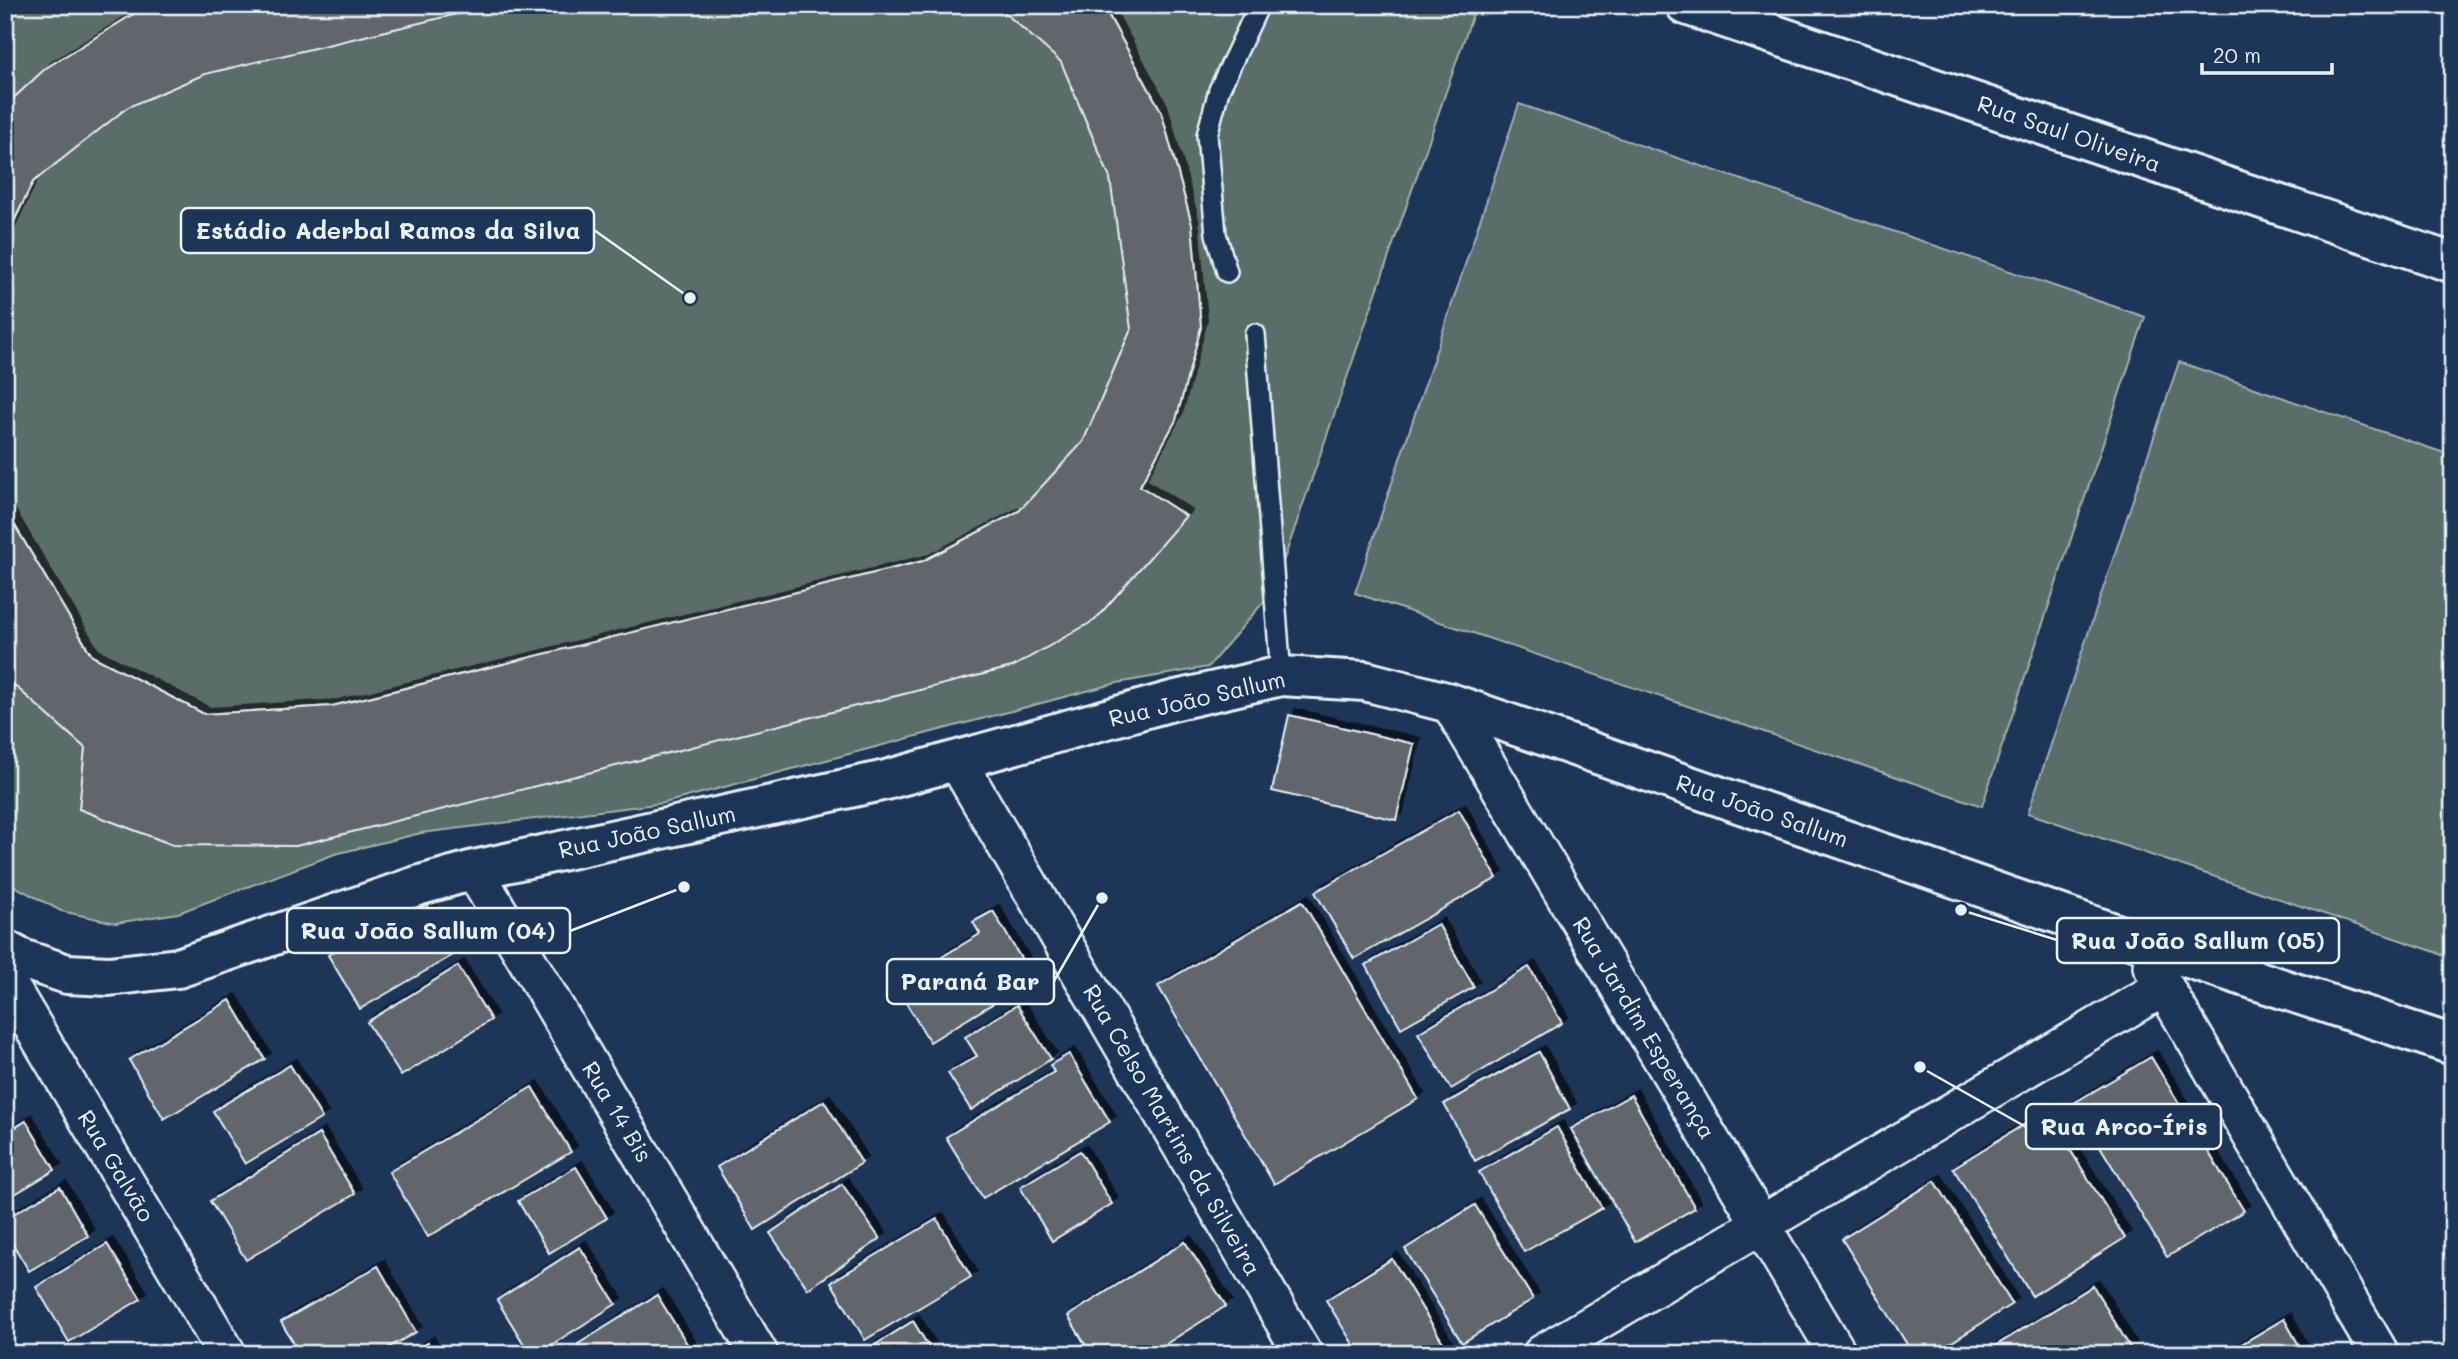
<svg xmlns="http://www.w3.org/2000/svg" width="2458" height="1359" viewBox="0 0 2458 1359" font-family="Mali,sans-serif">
  <defs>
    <filter id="shadow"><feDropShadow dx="6" dy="-6" stdDeviation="0" flood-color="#0009"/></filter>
  </defs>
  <rect width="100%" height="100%" fill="#1d3557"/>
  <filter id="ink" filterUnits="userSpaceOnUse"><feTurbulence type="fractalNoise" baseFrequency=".0143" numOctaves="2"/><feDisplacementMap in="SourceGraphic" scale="14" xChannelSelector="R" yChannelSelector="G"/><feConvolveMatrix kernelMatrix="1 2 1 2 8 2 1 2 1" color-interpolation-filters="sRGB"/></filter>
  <g filter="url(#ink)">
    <g fill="#5a6d69" stroke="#a1afb0" stroke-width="2">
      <path d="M5,5H1476L1273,591L1208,667L1117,683L664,803L421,833L335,854L178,913L116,923L61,911L16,887L5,875Z"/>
      <path d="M1519,104L2145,317L1982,806L1355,593Z"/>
      <path d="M2179,362L2453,456V958L2028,813Z"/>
    </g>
    <g fill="#61666c" stroke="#e8f1f8" stroke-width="2" filter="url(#shadow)">
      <path d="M148,5H495L205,74L128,107L33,182L5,240V106L46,68Z"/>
      <path d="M996,5H1103L1161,111L1192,225L1201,327L1176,420L1140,486L1186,516L1095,620L1012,667L296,846L173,845L79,809L85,748L5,677V509L92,656L204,714L332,706L923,561L1019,511L1083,442L1131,329L1110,178L1061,62Z"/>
      <path d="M1289,715L1414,744L1396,820L1272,791Z"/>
      <path d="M1459,810L1497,878L1354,959L1315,892Z"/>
      <path d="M424,900L455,954L360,1009L328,955Z"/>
      <path d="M1302,901L1418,1099L1274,1184L1158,986Z"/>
      <path d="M993,911L1033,979L930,1042L895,985L980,934L973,922Z"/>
      <path d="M1438,924L1474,987L1401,1028L1366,965Z"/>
      <path d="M458,966L491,1020L401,1076L367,1022Z"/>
      <path d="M1529,967L1562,1023L1451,1089L1418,1033Z"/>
      <path d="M230,1000L265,1059L164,1119L129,1060Z"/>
      <path d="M1017,1005L1051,1059L971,1110L948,1073L977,1056L965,1037Z"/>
      <path d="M1539,1052L1570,1109L1475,1161L1444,1104Z"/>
      <path d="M1069,1054L1110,1122L983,1198L946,1137L1054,1072L1050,1065Z"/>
      <path d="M2151,1057L2244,1211L2167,1257L2074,1103Z"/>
      <path d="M290,1065L322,1118L245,1164L213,1111Z"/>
      <path d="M532,1087L571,1152L428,1237L389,1172Z"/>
      <path d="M1631,1095L1695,1208L1635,1242L1571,1129Z"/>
      <path d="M824,1101L862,1163L755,1230L717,1167Z"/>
      <path d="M2046,1111L2125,1238L2032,1296L1953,1168Z"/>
      <path d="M26,1121L55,1170L5,1200V1134Z"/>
      <path d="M1557,1127L1602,1208L1524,1252L1479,1172Z"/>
      <path d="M319,1134L355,1194L246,1260L210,1201Z"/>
      <path d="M1080,1151L1112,1204L1052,1241L1020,1187Z"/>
      <path d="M576,1167L607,1218L549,1253L518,1201Z"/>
      <path d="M1935,1181L2012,1304L1933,1354H1913L1842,1239Z"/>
      <path d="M842,1184L880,1239L808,1289L770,1233Z"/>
      <path d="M60,1187L88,1236L29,1271L5,1231V1219Z"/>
      <path d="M1475,1205L1533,1299L1462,1343L1405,1249Z"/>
      <path d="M937,1219L971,1277L865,1340L831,1282Z"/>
      <path d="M1185,1242L1226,1306L1150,1354H1091L1068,1316Z"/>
      <path d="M107,1244L141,1299L69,1342L36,1287Z"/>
      <path d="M580,1247L616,1304L537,1354H530L497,1300Z"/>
      <path d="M1392,1259L1450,1354H1359L1326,1300Z"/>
      <path d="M378,1266L416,1332L377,1354H300L281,1322Z"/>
      <path d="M2093,1286L2134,1354H1982Z"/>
      <path d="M657,1295L692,1352L584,1354L578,1344Z"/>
      <path d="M2284,1319L2304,1354H2225Z"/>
      <path d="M913,1321L933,1354H861Z"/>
      <path d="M428,1343L434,1354H409Z"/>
    </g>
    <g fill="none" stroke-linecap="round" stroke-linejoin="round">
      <g stroke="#e8f1f8" stroke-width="24">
        <g id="lane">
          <path d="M1227,272L1216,234L1207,135L1219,90L1259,5"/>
          <path d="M1255,334L1281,676"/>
        </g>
      </g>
      <g stroke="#e8f1f8" stroke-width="42">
        <g id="street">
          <path d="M1450,703L1838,1354"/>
          <path d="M957,761L1303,1354"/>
          <path d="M474,870L759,1354"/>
          <path d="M2152,966L2380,1354"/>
          <path d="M5,979L227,1354"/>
          <path d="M1542,1354L2164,987"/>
        </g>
      </g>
      <g stroke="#e8f1f8" stroke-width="44">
        <g id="secondary">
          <path d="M1686,5L2453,263"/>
          <path d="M5,950L22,959L67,974L109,976L178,968L417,886L474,870L886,780L1172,701L1281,676L1365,681L1450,703L2137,941L2453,1045"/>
        </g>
      </g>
      <use href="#lane" stroke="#1d3557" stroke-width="19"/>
      <use href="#street" stroke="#1d3557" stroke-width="37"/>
      <use href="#secondary" stroke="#1d3557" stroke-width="38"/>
    </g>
  </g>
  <g text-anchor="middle" stroke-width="5" stroke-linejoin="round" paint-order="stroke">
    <g font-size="23" fill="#e8f1f8" stroke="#1d3557">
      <text transform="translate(2069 134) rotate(19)" y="8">Rua Saul Oliveira</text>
      <text transform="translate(1197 699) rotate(-13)" y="8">Rua João Sallum</text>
      <text transform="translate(1762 811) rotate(19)" y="8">Rua João Sallum</text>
      <text transform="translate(647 832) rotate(-12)" y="8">Rua João Sallum</text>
      <text transform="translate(1644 1028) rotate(59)" y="8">Rua Jardim Esperança</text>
      <text transform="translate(617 1112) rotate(59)" y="8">Rua 14 Bis</text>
      <text transform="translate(1172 1130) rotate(60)" y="8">Rua Celso Martins da Silveira</text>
      <text transform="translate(116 1166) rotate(59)" y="8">Rua Galvão</text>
    </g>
  </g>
  <path fill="none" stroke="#e8f1f8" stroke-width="2.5" d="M690 298L594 230M684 887L570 931M1961 910L2057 940M1102 898L1054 981M1920 1067L2026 1127"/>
  <g fill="#e8f1f8" stroke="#1d3557" stroke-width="2.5">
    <circle cx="690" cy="298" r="7"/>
    <circle cx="684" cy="887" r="7"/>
    <circle cx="1961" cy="910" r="7"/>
    <circle cx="1102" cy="898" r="7"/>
    <circle cx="1920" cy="1067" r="7"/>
  </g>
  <g fill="#1d3557" stroke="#e8f1f8" stroke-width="2.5">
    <rect x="181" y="208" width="413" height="45" rx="7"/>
    <rect x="287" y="908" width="283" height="45" rx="7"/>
    <rect x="2057" y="918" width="282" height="45" rx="7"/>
    <rect x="887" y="959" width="167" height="45" rx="7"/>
    <rect x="2026" y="1104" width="195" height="45" rx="7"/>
  </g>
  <g font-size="24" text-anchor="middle" font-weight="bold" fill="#e8f1f8">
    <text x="388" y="239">Estádio Aderbal Ramos da Silva</text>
    <text x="428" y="939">Rua João Sallum (04)</text>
    <text x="2198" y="949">Rua João Sallum (05)</text>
    <text x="970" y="990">Paraná Bar</text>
    <text x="2124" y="1135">Rua Arco-Íris</text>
  </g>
  <rect width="2458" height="1359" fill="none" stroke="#1d3557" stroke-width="28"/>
  <rect x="14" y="14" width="2430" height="1331" fill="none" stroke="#e8f1f8" stroke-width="2.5" filter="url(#ink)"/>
  <path d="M2202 63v10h130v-10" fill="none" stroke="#e8f1f8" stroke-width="3.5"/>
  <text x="2213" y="63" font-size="21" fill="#e8f1f8" stroke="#1d3557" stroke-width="5" paint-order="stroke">20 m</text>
</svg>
